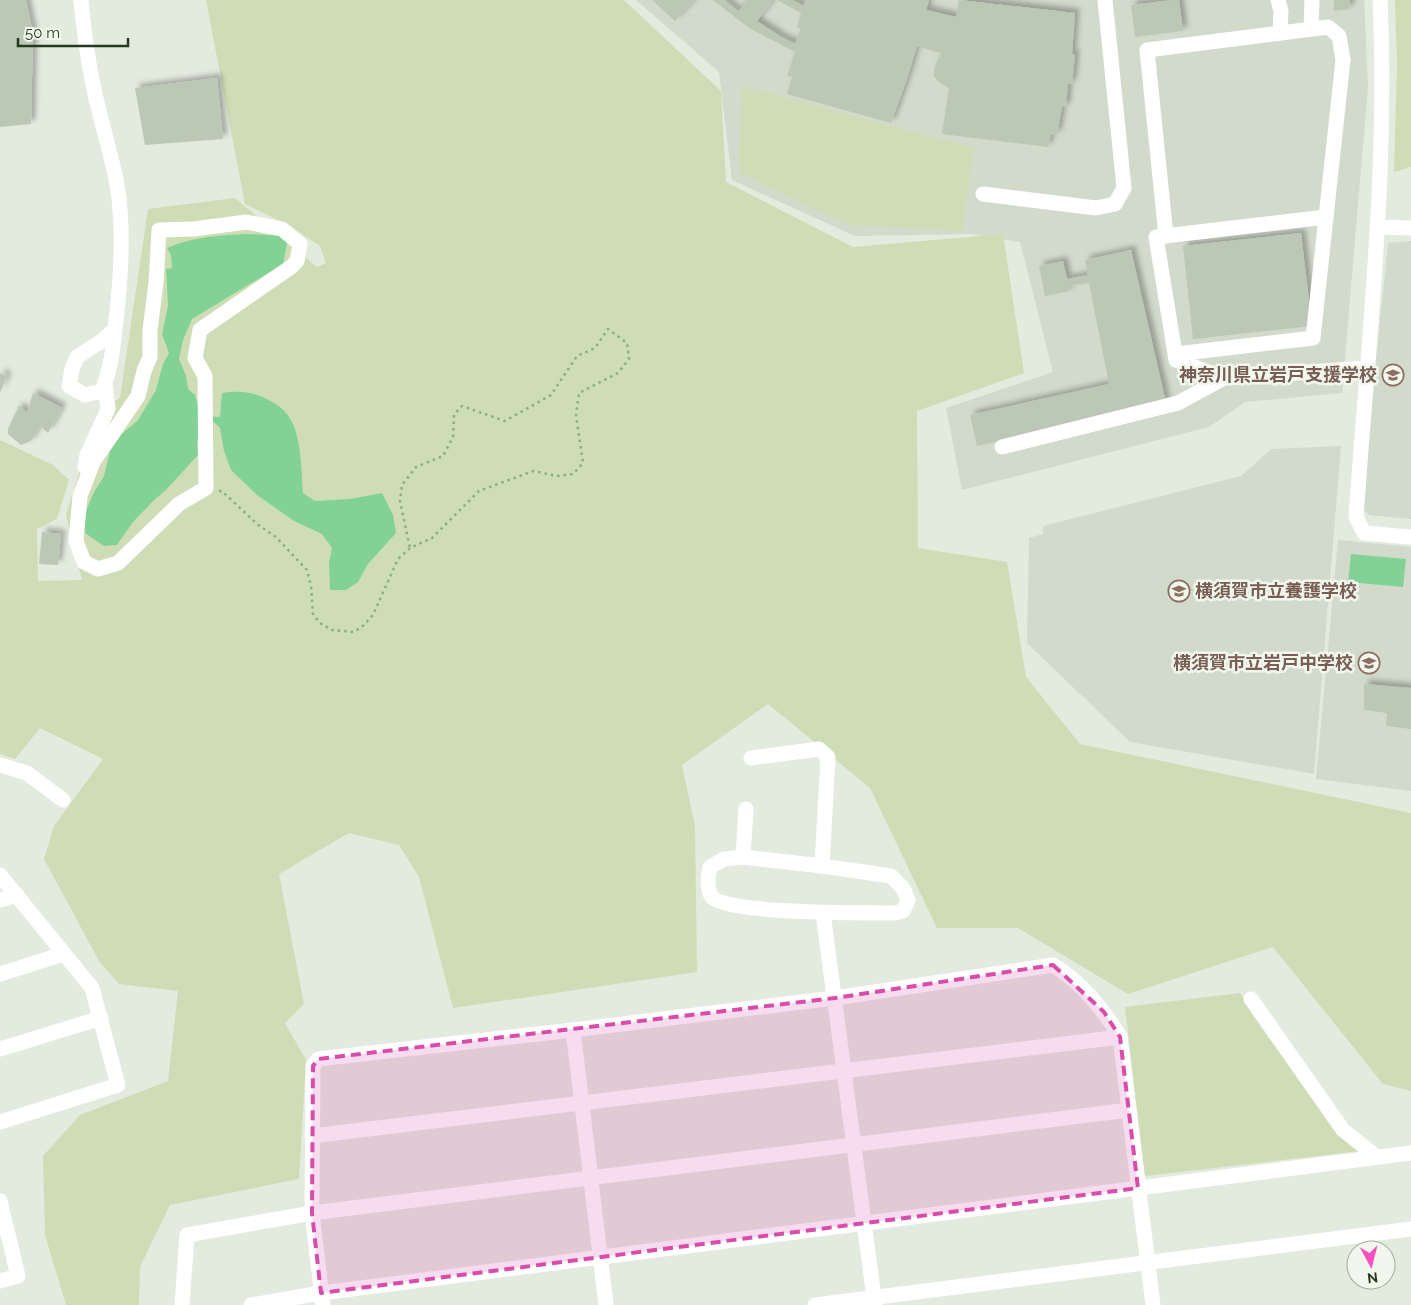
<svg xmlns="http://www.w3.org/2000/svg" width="1411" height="1305" viewBox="0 0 1411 1305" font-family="Raleway,'Noto Sans JP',sans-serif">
  <defs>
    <filter id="shadow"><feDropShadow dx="4.5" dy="-4.5" stdDeviation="2.5" flood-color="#0004"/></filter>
  </defs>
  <rect width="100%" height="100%" fill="#e3eade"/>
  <g fill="#d2dacc">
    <path d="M636,0H1364L1368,87L1342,393L1245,402L1209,427L962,490L946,408L1053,372L1020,242L971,234L855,236L732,180L719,72Z"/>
    <path d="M1411,241V519L1369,515L1361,508L1388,243Z"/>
    <path d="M1341,446L1314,774L1130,742L1027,643L1029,538L1043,534V526L1241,476L1271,449Z"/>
    <path d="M1338,540L1411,547V791L1316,779Z"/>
  </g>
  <g fill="#cfddb6">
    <path d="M206,0H624L721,91L726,182L853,247L1003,234L1024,373L917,411L918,548L1007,562L1026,677L1080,744L1411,813V1091L1383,1084L1273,947L1128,994L1018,928H937L870,788L768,704L682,765L695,826L697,972L453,1008L419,877L399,845L349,833L279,874L304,1004L285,1023L306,1060L299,1179L170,1205L140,1267L139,1305H66L45,1235L43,1156L80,1115L168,1081L178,991L119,984L99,961L44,859L54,826L103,759L40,728L15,759L0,754V440L53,465L69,480L57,519L37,529L38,581L82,580L66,515L98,411L120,398L148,209L235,198L317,267L326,263L320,246L290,226L245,204Z"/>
    <path d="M1395,0H1411V167L1394,172L1397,65Z"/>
    <path d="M742,86L974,148L962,231L850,225L739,173Z"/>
    <path d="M1240,993L1344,1137L1360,1151L1145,1176L1125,1007Z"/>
  </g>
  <g fill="#83d295">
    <path d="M248,234L286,236L287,244L283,264L192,319L183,340L179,359L186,376L188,389L195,395L201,416L220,417L222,393C236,391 247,391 260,396C269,400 280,405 286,413C302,430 301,471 303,493L315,501L350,499L382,493L393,515L396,533L368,564L358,582L346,590H330L329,563L332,548L322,534L294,521L257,495L231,470L224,451L220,428L214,422L199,425L197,445L198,455L166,490L154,500L133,522L117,545L104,546L85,533L83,518L94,492L104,476L110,451L122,434L138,420L156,390L163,364L169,353L162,334L168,306L166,269L172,268L171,255L167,248C192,237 221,235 248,234Z"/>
    <path d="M1351,554L1406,559L1403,587L1348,582Z"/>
  </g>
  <g fill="#bcc8b6" filter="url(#shadow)">
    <path d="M0,0H26L33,34L31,124L0,127Z"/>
    <path d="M652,0H694L675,21Z"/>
    <path d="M713,0H724L738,12L748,0H773L757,21L782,38L795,44L801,29L797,27L801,13L777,0H792L803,6L806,0H929L926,10L956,17L959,0L1075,13L1072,54H1075L1072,84H1068L1066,107H1062L1057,135L1051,134L1048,147L942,134L949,88L939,82L934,76V69L938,59L943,54L917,46L907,79L891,123L787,94L792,77L787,76L795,52L749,28Z"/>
    <path d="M1173,0H1179L1183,31L1135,37L1131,5Z"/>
    <path d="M1334,0H1350L1349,9L1334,11Z"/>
    <path d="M217,78L223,139L145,145L135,88Z"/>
    <path d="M1301,233L1312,326L1193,339L1183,246Z"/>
    <path d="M1131,250L1166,403L977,446L970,415L1109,384L1089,283L1068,286L1069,291L1045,296L1039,266L1063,261L1067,279L1088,275L1085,260Z"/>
    <path d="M0,373L7,376L0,393Z"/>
    <path d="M33,393L62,408L48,433L40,426L31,441L21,445L8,434V429L19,406L27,413Z"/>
    <path d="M42,532L61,534L58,565L39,564Z"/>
    <path d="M1364,684L1411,688V729L1386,726L1387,713L1364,710Z"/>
  </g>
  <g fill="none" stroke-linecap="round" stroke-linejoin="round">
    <path stroke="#89af7d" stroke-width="2.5" stroke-dasharray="2.5 4" stroke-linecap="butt" d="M219,491H222L257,524L276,537L307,570L311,586L313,614L320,623L332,630L354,632L364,625L373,615L398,559L410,548L432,538L479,491L533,471L557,476L573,474L583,463L576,415L579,393L618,373L629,359L627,343L608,329L595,348L577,356L551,395L505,421L462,406L454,415L453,437L443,456L416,467L402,485L400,501L410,548"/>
    <g stroke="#fff" stroke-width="15">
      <path d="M81,0C84,32 88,63 95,94C102,127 113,158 118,191C124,233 121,278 116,320C113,346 112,366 102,391L85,395L69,386L72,369L77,357L103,340L115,329"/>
      <path d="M1278,0L1281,11L1280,33"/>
      <path d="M1380,0C1388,172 1368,345 1356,517L1364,533L1411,537"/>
      <path d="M1311,29L1312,0"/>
      <path d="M983,194L1096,208L1115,204L1124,188L1105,0"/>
      <path d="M246,222L282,229L300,244L297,261L291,267L200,330L195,358L205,376L206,488L179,504L118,563L98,569L84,562L76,541L80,496L93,462L138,396L144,371L150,357V330L156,283L159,230L194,229Z"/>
      <path d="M1377,227L1411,228"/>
      <path d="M1166,236L1147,50L1328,27L1339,36L1343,60L1326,217"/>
      <path d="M1176,354L1313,338L1326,217L1156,237L1176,360L1224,378"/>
      <path d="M1002,447L1178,403L1224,378L1367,368"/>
      <path d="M85,467L87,455L108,409L105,384"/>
      <path d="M751,758L819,749L828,757L822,866"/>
      <path d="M0,765L27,773L63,800"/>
      <path d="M743,857L822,866L891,876L903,888L908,900L903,911L894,913C866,913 727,914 712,897C706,888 708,877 710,867L724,859Z"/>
      <path d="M743,857L746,809"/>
      <path d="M0,875L92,988L118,1085L0,1122"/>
      <path d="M0,900L17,895"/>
      <path d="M823,913L875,1305"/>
      <path d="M0,974L63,954"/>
      <path d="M1251,999L1343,1130L1377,1157"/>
      <path d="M573,1030L606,1305"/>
      <path d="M0,1049L101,1018"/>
      <path d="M312,1136L1120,1037"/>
      <path d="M0,1201L18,1276L0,1281"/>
      <path d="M182,1305L187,1235L312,1213L1129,1110"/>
      <path d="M251,1305L321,1293L1411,1153"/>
      <path d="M323,1305L312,1213L313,1066L318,1059L573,1030L835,998L1053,965C1081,982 1103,1009 1120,1037L1153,1305"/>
      <path d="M815,1305L1411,1229"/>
    </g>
  </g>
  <path fill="#d74da9" fill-opacity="0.2" stroke="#d74da9" stroke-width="4" stroke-dasharray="10 6" stroke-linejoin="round" d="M1053,965L1104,1012L1120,1037L1138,1188L321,1293L312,1213L313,1066L318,1059L835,998Z"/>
  <defs>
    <g id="school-ring" transform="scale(1.125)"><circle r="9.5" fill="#f2f7ee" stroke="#8d6e63" stroke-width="1.5"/><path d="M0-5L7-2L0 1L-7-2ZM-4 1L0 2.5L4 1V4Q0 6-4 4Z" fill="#8d6e63"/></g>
  </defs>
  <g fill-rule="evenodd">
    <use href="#school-ring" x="1393" y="375"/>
    <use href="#school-ring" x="1179" y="591"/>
    <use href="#school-ring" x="1369" y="663"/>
  </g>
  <g text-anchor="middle" stroke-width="5" stroke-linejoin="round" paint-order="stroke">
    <g font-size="18" font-weight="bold" fill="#785e54" stroke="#f2f7ee" text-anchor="end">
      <text x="1377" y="381">神奈川県立岩戸支援学校</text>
      <text x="1195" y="597" text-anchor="start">横須賀市立養護学校</text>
      <text x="1353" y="669">横須賀市立岩戸中学校</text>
    </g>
  </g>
  <g transform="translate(1371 1265) rotate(173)"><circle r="24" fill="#f2f7ee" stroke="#a0ab9b"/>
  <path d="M0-4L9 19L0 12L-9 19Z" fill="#f750c1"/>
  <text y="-8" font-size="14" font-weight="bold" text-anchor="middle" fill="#243a1f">N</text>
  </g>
  <path d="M18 38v8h110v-8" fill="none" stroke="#243a1f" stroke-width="2.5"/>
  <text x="25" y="38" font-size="15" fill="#243a1f" stroke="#f2f7ee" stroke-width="4" paint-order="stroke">50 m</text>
</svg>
